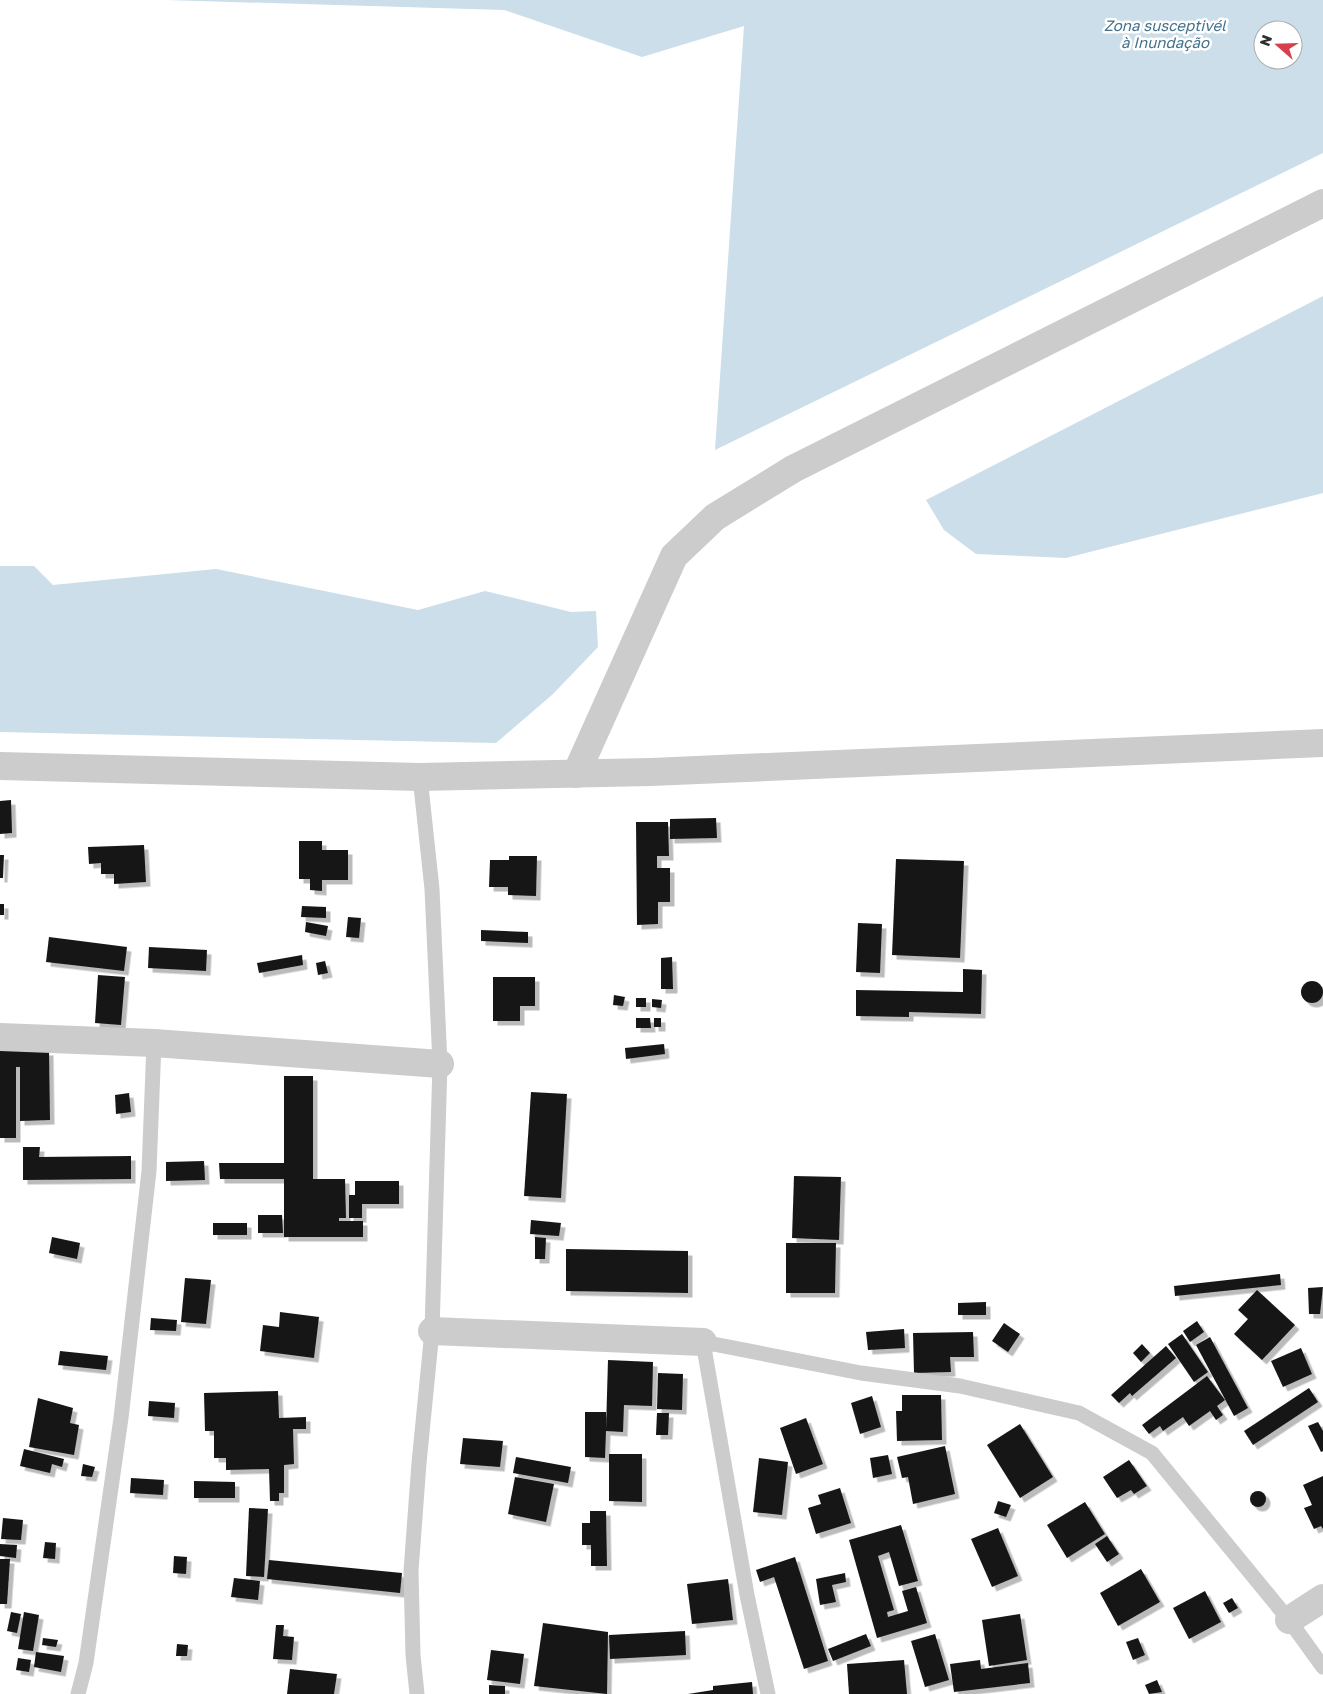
<svg xmlns="http://www.w3.org/2000/svg" width="1323" height="1694" viewBox="0 0 1323 1694" font-family="'Golos Text',sans-serif">
  <defs>
    <filter id="shadow"><feDropShadow dx="4.5" dy="4.5" stdDeviation="0" flood-color="#0004"/></filter>
  </defs>
  <rect width="100%" height="100%" fill="#fff"/>
  <g fill="#cbdee9" fill-rule="evenodd">
    <path d="M166,0H1323V153L715,450L744,26L642,57L504,10ZM1263,30H1293V60H1263Z"/>
    <path d="M1323,296V493L1066,558L976,554L944,530L926,500Z"/>
    <path d="M0,566H34L53,585L216,569L418,610L485,591L571,612L596,611L598,647L553,694L496,743L0,732Z"/>
  </g>
  <g fill="#161616" filter="url(#shadow)">
    <path d="M11,800L12,833L0,834V801Z"/>
    <path d="M716,818L717,838L670,839V819Z"/>
    <path d="M636,822H668L669,856H657V868H670V902H658V924L637,925Z"/>
    <path d="M299,841H322V850H348V880H322V891L310,890V879H299Z"/>
    <path d="M144,845L146,882L114,884V874H101V863L89,864L88,847Z"/>
    <path d="M0,855H4L3,878H0Z"/>
    <path d="M509,856H537L536,896L508,895V887H489L490,860H509Z"/>
    <path d="M896,859L964,861L960,958L892,955Z"/>
    <rect x="0" y="904" width="4" height="11"/>
    <path d="M302,906L326,907V918L301,917Z"/>
    <path d="M348,917L361,918L359,938L346,937Z"/>
    <path d="M306,922L328,926L326,936L305,932Z"/>
    <path d="M858,923L882,924L880,973L856,972Z"/>
    <path d="M481,930L528,932V943L481,941Z"/>
    <path d="M49,937L127,947L124,971L46,962Z"/>
    <path d="M149,947L207,950L206,971L148,968Z"/>
    <path d="M302,955L303,965L259,973L257,963Z"/>
    <path d="M672,957L673,989H661V958Z"/>
    <path d="M325,961L328,973L318,975L316,963Z"/>
    <path d="M963,969L982,970L981,1014L909,1012V1017L856,1016V990L963,992Z"/>
    <path d="M98,975L125,977L121,1025L95,1023Z"/>
    <path d="M493,977H535V1006H520V1021H493Z"/>
    <circle cx="1312" cy="992" r="11"/>
    <path d="M614,995L625,997L623,1006L613,1005Z"/>
    <rect x="636" y="998" width="10" height="9"/>
    <path d="M652,999L662,1000L661,1008L652,1007Z"/>
    <path d="M636,1018H650L651,1028H636Z"/>
    <rect x="654" y="1018" width="7" height="9"/>
    <path d="M664,1044L665,1054L626,1059L625,1048Z"/>
    <path d="M0,1051H49L50,1120L20,1121V1067H16V1138H0Z"/>
    <path d="M284,1076H313V1179H345L346,1218H339V1221H363V1237H284V1179H220L219,1163H284Z"/>
    <path d="M531,1092L567,1094L561,1198L524,1196Z"/>
    <path d="M129,1093L131,1112L116,1114L115,1095Z"/>
    <path d="M23,1147H40L39,1157L131,1156V1179L23,1180Z"/>
    <path d="M204,1161L205,1180L166,1181V1162Z"/>
    <path d="M794,1176L841,1177L839,1240L792,1238Z"/>
    <path d="M355,1181H399V1204H362V1218H349V1195H355Z"/>
    <path d="M258,1215H282L283,1233H258Z"/>
    <path d="M531,1220L561,1223L559,1236L530,1234Z"/>
    <rect x="213" y="1223" width="34" height="12"/>
    <path d="M52,1237L80,1243L77,1259L49,1253Z"/>
    <path d="M535,1237L546,1238L545,1259H535Z"/>
    <path d="M786,1243H836L835,1293H786Z"/>
    <path d="M566,1249L688,1251V1293L566,1291Z"/>
    <path d="M1280,1274L1281,1285L1175,1296L1174,1286Z"/>
    <path d="M185,1278L211,1280L206,1324L181,1322Z"/>
    <path d="M1323,1287L1320,1314H1309L1308,1288Z"/>
    <path d="M1257,1290L1295,1325L1262,1360L1234,1334L1248,1319L1238,1310Z"/>
    <path d="M986,1302V1315H958V1303Z"/>
    <path d="M280,1312L319,1317L314,1358L260,1351L263,1325L279,1327Z"/>
    <path d="M151,1318L177,1320L176,1331L150,1330Z"/>
    <path d="M1197,1321L1204,1332L1190,1342L1183,1331Z"/>
    <path d="M1004,1323L1020,1334L1008,1352L992,1341Z"/>
    <path d="M904,1329L905,1348L868,1350L866,1332Z"/>
    <path d="M973,1332L974,1357H950L951,1372L914,1373L913,1333Z"/>
    <path d="M1182,1334L1208,1372L1194,1382L1168,1344Z"/>
    <path d="M1210,1337L1248,1408L1234,1416L1196,1345Z"/>
    <path d="M1142,1344L1150,1353L1141,1362L1133,1353Z"/>
    <path d="M1166,1346L1176,1358L1132,1396L1130,1393L1119,1403L1111,1395Z"/>
    <path d="M1301,1348L1312,1374L1283,1387L1271,1361Z"/>
    <path d="M60,1351L108,1356L106,1370L58,1365Z"/>
    <path d="M608,1360L653,1362L652,1406L624,1405L623,1432L606,1431L605,1458L585,1457V1412H606V1429Z"/>
    <path d="M658,1373L683,1374L682,1410L657,1409Z"/>
    <path d="M1207,1376L1225,1400L1217,1406L1223,1415L1216,1420L1210,1411L1189,1426L1183,1417L1163,1431L1160,1426L1149,1434L1142,1425Z"/>
    <path d="M1309,1388L1318,1402L1253,1445L1244,1431Z"/>
    <path d="M278,1391L279,1418L306,1417V1429H293L294,1464L284,1465V1493H279V1501H270L269,1469L226,1470V1458H214V1431H205L204,1393Z"/>
    <path d="M902,1395H941L942,1440L897,1441L896,1411H902Z"/>
    <path d="M872,1396L881,1427L860,1434L851,1403Z"/>
    <path d="M38,1398L73,1408L70,1423L79,1425L74,1455L29,1447Z"/>
    <path d="M149,1401L175,1403L174,1418L148,1416Z"/>
    <path d="M657,1413H669L668,1435H656Z"/>
    <path d="M806,1418L823,1464L796,1474L780,1428Z"/>
    <path d="M1318,1422L1323,1431V1451L1321,1452L1308,1426Z"/>
    <path d="M1020,1424L1053,1477L1020,1498L987,1445Z"/>
    <path d="M463,1438L503,1441L500,1467L460,1464Z"/>
    <path d="M945,1446L955,1494L913,1504L908,1477L902,1478L897,1457Z"/>
    <path d="M24,1449L64,1459L62,1467L52,1464L50,1473L20,1466Z"/>
    <path d="M609,1454H642V1502L609,1501Z"/>
    <path d="M888,1455L892,1474L873,1478L870,1458Z"/>
    <path d="M516,1457L571,1467L568,1483L513,1473Z"/>
    <path d="M759,1458L788,1462L782,1515L753,1512Z"/>
    <path d="M1129,1460L1147,1486L1134,1494L1131,1490L1117,1498L1103,1477Z"/>
    <path d="M83,1464L95,1467L92,1477L81,1476Z"/>
    <path d="M1323,1476V1529L1321,1526L1314,1529L1304,1508L1312,1505L1303,1485Z"/>
    <path d="M515,1477L554,1484L546,1522L508,1514Z"/>
    <path d="M131,1478L164,1480L163,1495L130,1493Z"/>
    <path d="M194,1481L235,1482V1498H194Z"/>
    <path d="M840,1488L851,1523L816,1534L808,1508L821,1504L818,1495Z"/>
    <circle cx="1258" cy="1499" r="8"/>
    <path d="M998,1501L1011,1505L1006,1517L994,1513Z"/>
    <path d="M1085,1502L1105,1534L1067,1558L1047,1525Z"/>
    <path d="M249,1508L268,1509L264,1577L246,1576Z"/>
    <path d="M590,1511H606L607,1566H591V1545H582V1523H590Z"/>
    <path d="M3,1518L23,1520L21,1540L1,1539Z"/>
    <path d="M901,1525L918,1581L899,1586L889,1552L878,1556L894,1610L887,1612L888,1617L908,1611L902,1591L916,1587L927,1623L877,1638L849,1540Z"/>
    <path d="M998,1528L1018,1576L992,1587L971,1539Z"/>
    <path d="M1107,1536L1119,1554L1107,1562L1095,1544Z"/>
    <path d="M45,1542L56,1543L55,1559L43,1558Z"/>
    <path d="M0,1544L17,1545L16,1558L0,1556Z"/>
    <path d="M174,1556L187,1557L186,1574L173,1573Z"/>
    <path d="M795,1557L828,1661L804,1669L774,1577L760,1582L756,1570Z"/>
    <path d="M0,1559H10L7,1604H0Z"/>
    <path d="M269,1560L402,1573L400,1593L267,1579Z"/>
    <path d="M1141,1569L1160,1602L1118,1626L1100,1593Z"/>
    <path d="M845,1573L846,1582L832,1585L836,1602L820,1605L816,1579Z"/>
    <path d="M234,1578L260,1581L258,1600L231,1597Z"/>
    <path d="M728,1579L733,1620L692,1624L687,1584Z"/>
    <path d="M1205,1591L1221,1622L1189,1639L1173,1608Z"/>
    <path d="M1232,1598L1238,1608L1229,1613L1223,1603Z"/>
    <path d="M11,1612L21,1614L17,1633L7,1631Z"/>
    <path d="M24,1612L39,1615L33,1651L18,1649Z"/>
    <path d="M1020,1614L1027,1660L989,1666L982,1620Z"/>
    <path d="M543,1623L608,1632L607,1694L534,1686Z"/>
    <path d="M276,1625H284L283,1636L294,1637L292,1660L273,1659Z"/>
    <path d="M685,1631L686,1655L610,1659L609,1635Z"/>
    <path d="M866,1634L871,1646L833,1661L828,1649Z"/>
    <path d="M935,1634L949,1680L925,1687L911,1641Z"/>
    <path d="M43,1638L58,1640L56,1647L42,1645Z"/>
    <path d="M1138,1638L1145,1655L1133,1660L1126,1642Z"/>
    <path d="M177,1644L188,1645L187,1656H176Z"/>
    <path d="M491,1650L524,1654L520,1684L487,1680Z"/>
    <path d="M36,1652L64,1656L61,1672L34,1667Z"/>
    <path d="M18,1658L31,1660L29,1672L16,1670Z"/>
    <path d="M904,1660L907,1694H849L847,1664Z"/>
    <path d="M980,1660L981,1669L1028,1663L1030,1683L954,1692L950,1664Z"/>
    <path d="M290,1669L337,1674L334,1694H287Z"/>
    <path d="M1157,1680L1162,1692L1149,1694L1145,1685Z"/>
    <path d="M752,1682L753,1694H688L713,1690V1686Z"/>
    <path d="M489,1685L505,1686V1694H489Z"/>
  </g>
  <g fill="none" stroke-linecap="round" stroke-linejoin="round">
    <g stroke="#ccc" stroke-width="15">
      <path d="M78,1694L86,1663L121,1418L149,1171L154,1043"/>
      <path d="M417,1694L413,1655L411,1571L419,1463L432,1331L440,1064L432,889L420,777"/>
      <path d="M768,1694L747,1595L703,1342L861,1373L960,1386L1079,1413L1152,1453L1289,1620L1323,1667"/>
    </g>
    <g stroke="#ccc" stroke-width="28">
      <path d="M0,766L420,777L651,772L1323,743"/>
      <path d="M576,774L674,556L715,517L793,469L1323,203"/>
      <path d="M0,1037L154,1043L440,1064"/>
      <path d="M432,1331L703,1342"/>
      <path d="M1289,1620L1323,1598"/>
    </g>
  </g>
  <g text-anchor="middle" stroke-width="5" stroke-linejoin="round" paint-order="stroke">
    <g font-size="15" font-style="italic" fill="#43708b" stroke="#fff">
      <text x="1165" y="31">Zona susceptivél<tspan x="1165" dy="17">à Inundação</tspan></text>
    </g>
  </g>
  <g transform="translate(1278 45) rotate(290)"><circle r="24" fill="#ffffff" stroke="#acacac"/>
  <path d="M0-4L9 19L0 12L-9 19Z" fill="#d83f4d"/>
  <text y="-8" font-size="14" font-weight="bold" text-anchor="middle" fill="#2f2f2f">N</text>
  </g>
</svg>
